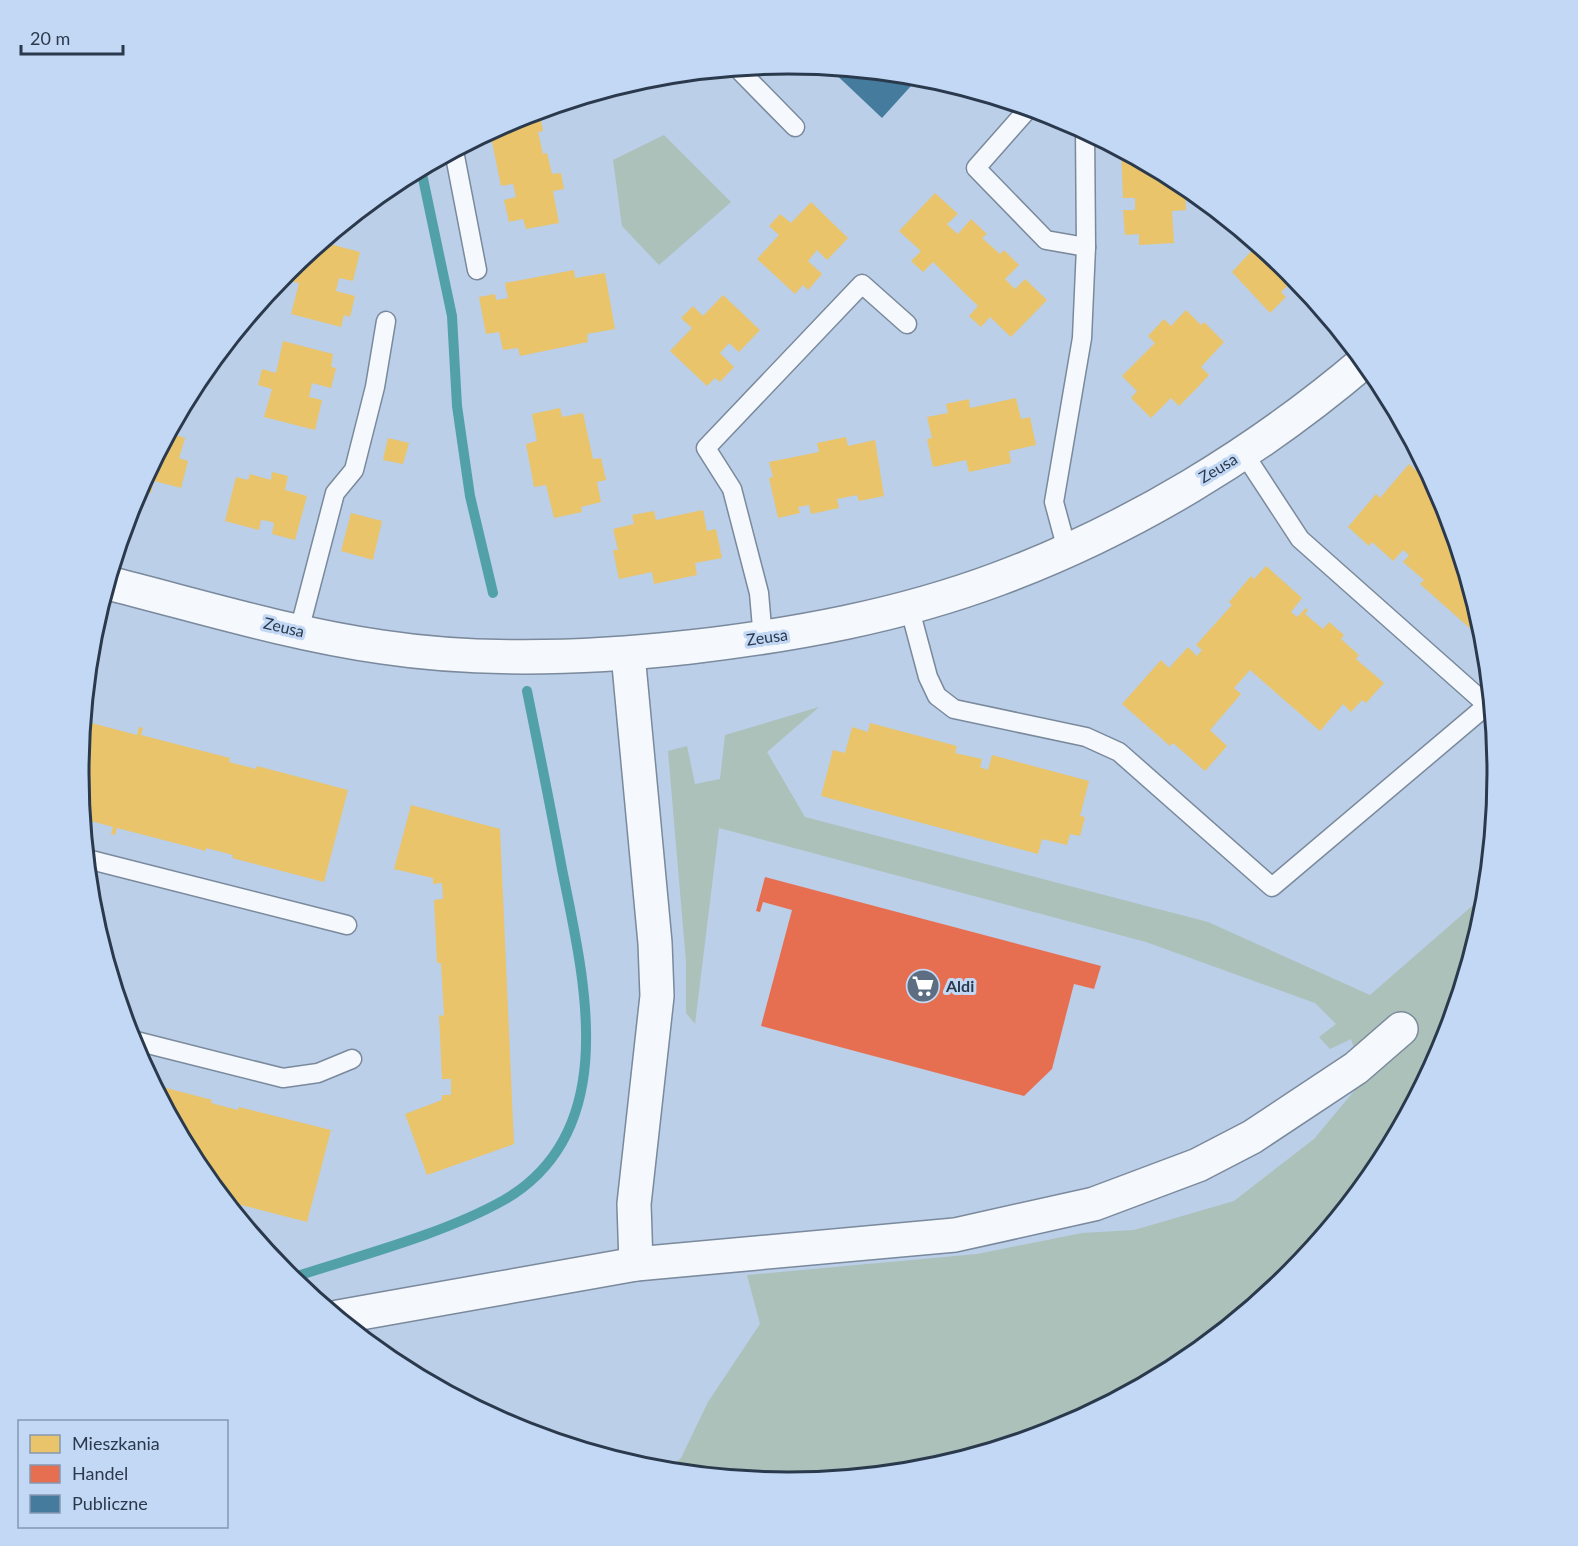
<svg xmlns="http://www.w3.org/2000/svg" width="1578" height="1546" viewBox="0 0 1578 1546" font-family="Lato,sans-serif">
  <rect width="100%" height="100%" fill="#bbcfe8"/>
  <g fill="#abc1b9">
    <path d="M664,135L731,202L659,265L622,226L613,160Z"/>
    <path d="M819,707L767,752L805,817L1208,922L1370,995L1487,893L1485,912L1445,1045L1379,1168L1291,1275L1183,1364L1060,1429L927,1469L789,1483L666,1471L681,1458L708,1402L760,1324L747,1275L977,1254L1082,1233L1134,1230L1234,1201L1314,1139L1364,1079L1351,1039L1330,1049L1319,1037L1336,1024L1315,1003L1146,942L719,828L695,1024L686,1013V962L668,751L687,746L695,784L720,779L725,735Z"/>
  </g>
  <g fill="#e9c46a">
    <path d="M539,111L543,131L538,132L543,154L547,153L552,174L561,173L564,189L553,191L559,223L526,229L523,219L509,222L504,200L516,197L513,184L501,186L490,132L518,117Z"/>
    <path d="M1121,149L1175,178L1176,192H1185L1186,210L1172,211L1174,243L1139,245V234L1125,235L1123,210H1135V198H1123Z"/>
    <path d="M935,193L958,214L947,224L952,229L958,234L971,219L987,234L982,238L1000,254L1004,250L1019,265L1005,279L1015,289L1025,279L1047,300L1011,337L990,317L981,327L969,316L978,306L933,262L923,272L911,261L921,251L899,231Z"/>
    <path d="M811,202L848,238L827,260L817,250L808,261L822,274L808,290L803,285L795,294L757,259L779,235L769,226L780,214L791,223Z"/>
    <path d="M322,242L360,252L353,281L339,278L336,291L355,296L350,317L344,315L341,327L291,314L299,283L285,280L288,270L294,265L303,267L306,256Z"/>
    <path d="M1258,244L1291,271L1302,284L1295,290L1289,284L1281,292L1286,297L1270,313L1232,272Z"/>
    <path d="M574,270L575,278L605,273L615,329L587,334L588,342L520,356L518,348L503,350L499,332L486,334L479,297L495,294L496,300L508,298L505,283Z"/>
    <path d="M723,295L760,330L739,352L729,343L720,353L734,367L720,382L715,378L707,386L670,351L692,328L681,318L693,306L703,316Z"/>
    <path d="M1186,310L1201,325L1204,322L1224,342L1201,367L1209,375L1197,388L1179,406L1171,398L1151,418L1131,398L1137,391L1122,376L1155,343L1148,336L1164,319L1171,326Z"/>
    <path d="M283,341L333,354L331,367L336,368L331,388L312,383L309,397L322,400L315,430L264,417L272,389L258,385L262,369L276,373Z"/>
    <path d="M1016,398L1021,419L1030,417L1036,445L1009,451L1011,463L1001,465L969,472L966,460L933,467L927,439L932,438L927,417L948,413L946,404L969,399L970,408Z"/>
    <path d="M560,408L562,417L583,413L593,459L601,458L606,480L597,482L601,502L581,507L582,512L554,518L546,485L534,487L526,444L537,441L532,414Z"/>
    <path d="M169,433L185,438L179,458L188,461L181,488L154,481L151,493L139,490Z"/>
    <path d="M846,437L848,446L875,440L884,496L859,501L857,495L837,499L839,508L811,514L809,505L798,507L800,513L778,518L769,478L773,477L769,462L819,452L817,443Z"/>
    <path d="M388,438L409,443L403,464L383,460Z"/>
    <path d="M1409,464L1439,491L1445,502L1481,621L1473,631L1420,584L1424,580L1403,562L1409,555L1403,550L1393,561L1372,542L1369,546L1348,527L1376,494L1380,498Z"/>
    <path d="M272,472L288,476L285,490L307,496L295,540L272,534L274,523L268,521L261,520L259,530L225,521L236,477L248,480L250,474L271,480Z"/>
    <path d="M703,510L707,531L716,529L722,558L695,563L697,575L654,584L652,572L619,579L613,550H618L613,529L634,524L632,515L654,511L656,520Z"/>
    <path d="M351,513L382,521L373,560L341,551Z"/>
    <path d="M1266,566L1302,598L1291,612L1297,617L1306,608L1308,610L1305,614L1323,629L1329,622L1344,635L1341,639L1359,655L1356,659L1384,683L1366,703L1362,700L1351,712L1343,704L1320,731L1250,670L1234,688L1241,694L1210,730L1227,746L1205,771L1173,743L1170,746L1122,704L1161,660L1169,668L1188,647L1197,656L1202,650L1196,645L1232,605L1229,602L1251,576L1254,579Z"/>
    <path d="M84,721L137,735L139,727L143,728L141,735L230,758L229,762L256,769L257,766L348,790L324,882L232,858L233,855L206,848V851L117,828L115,835L111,834L113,827L84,819L79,773Z"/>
    <path d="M870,723L957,746L955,753L982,759L980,767L988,770L992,755L1089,781L1080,816L1085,817L1080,836L1070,834L1067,845L1042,839L1038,854L821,796L833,750L845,753L852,727L868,732Z"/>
    <path d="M411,805L500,829L514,1144L427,1175L405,1114L442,1100V1095H451V1079H442L439,1015L444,1016L441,963H437L434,900L443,899L442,883L433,884V878L394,869Z"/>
    <path d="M155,1085L212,1100L211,1103L238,1110L239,1107L331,1130L307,1222L226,1201L198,1167Z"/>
  </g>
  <path fill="#e76f51" d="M765,877L1101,966L1094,989L1074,984L1052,1069L1024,1096L761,1026L792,910L763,902L760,912L756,911Z"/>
  <path fill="#457b9d" d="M828,67L920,76L882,118Z"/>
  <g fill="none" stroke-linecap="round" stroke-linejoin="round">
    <g stroke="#52a1a8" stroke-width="10">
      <path d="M421,169L452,316L457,406L470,496L493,593"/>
      <path d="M291,1278C358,1256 444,1234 504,1200C623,1131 584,979 562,869C551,809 539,750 527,691"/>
    </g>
    <g stroke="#7a899c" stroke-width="21">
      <g id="service">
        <path d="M737,68L795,127"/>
        <path d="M1029,108L976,168L1046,240L1086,247"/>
        <path d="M454,151L477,270"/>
        <path d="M1243,452L1300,539L1487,705"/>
        <path d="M1067,550L1054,502L1082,338L1086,247L1085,130"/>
        <path d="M909,606L928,677L937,696L954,709L1086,737L1119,752L1272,887L1492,701"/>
        <path d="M299,631L335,493L354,470L375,387L386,321"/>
        <path d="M763,639L759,593L732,489L706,448L862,284L907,324"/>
        <path d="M87,859L347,925"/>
        <path d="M132,1040L283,1078L318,1073L352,1059"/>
      </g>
    </g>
    <g stroke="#7a899c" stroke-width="36">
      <g id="minor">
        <path d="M628,654L655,943L657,996L634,1204L636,1264"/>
        <path d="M338,1317L636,1264L955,1235L1094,1204L1198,1165L1252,1137L1356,1068L1401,1029"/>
      </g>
    </g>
    <g stroke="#7a899c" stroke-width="36">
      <path id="tertiary" d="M108,583C199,606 290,634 382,647C481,662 591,658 690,647C794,635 899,616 998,579C1130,530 1257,453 1365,361"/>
    </g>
    <use href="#service" stroke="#f5f8fc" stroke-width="18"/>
    <use href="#minor" stroke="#f5f8fc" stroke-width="33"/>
    <use href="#tertiary" stroke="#f5f8fc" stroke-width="33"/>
  </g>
  <defs>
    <g id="supermarket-disc" transform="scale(1.725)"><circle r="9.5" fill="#5d6e83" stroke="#c2d8f5"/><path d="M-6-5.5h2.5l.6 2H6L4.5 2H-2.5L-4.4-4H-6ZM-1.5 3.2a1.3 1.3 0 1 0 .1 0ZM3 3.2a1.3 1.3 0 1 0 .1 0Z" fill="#fff"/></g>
  </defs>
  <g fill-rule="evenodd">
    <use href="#supermarket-disc" x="923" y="986"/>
  </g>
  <g text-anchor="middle" stroke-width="6" stroke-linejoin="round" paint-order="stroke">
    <g font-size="16" fill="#2b394d" stroke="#c2d8f5">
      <text transform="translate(1218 468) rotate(-31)" y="6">Zeusa</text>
      <text transform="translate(284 627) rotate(13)" y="6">Zeusa</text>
      <text transform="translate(767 637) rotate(-8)" y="6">Zeusa</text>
    </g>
    <g font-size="16" font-weight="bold" fill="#2b394d" stroke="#c2d8f5" text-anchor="start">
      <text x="946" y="992">Aldi</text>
    </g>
  </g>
  <path d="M0 0H1578V1546H0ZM89 773a699 699 0 1 1 1398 0a699 699 0 1 1-1398 0Z" fill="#c2d8f5" fill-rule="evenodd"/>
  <path fill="none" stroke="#2b394d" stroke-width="3" d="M89 773a699 699 0 1 1 1398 0a699 699 0 1 1-1398 0Z"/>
  <rect x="18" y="1420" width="210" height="108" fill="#c2d8f5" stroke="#8698b2" stroke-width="1.5"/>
  <rect x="30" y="1435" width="30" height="18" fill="#e9c46a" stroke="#8698b2" stroke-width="1.5"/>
  <text x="72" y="1450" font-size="18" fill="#2b394d">Mieszkania</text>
  <rect x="30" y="1465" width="30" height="18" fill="#e76f51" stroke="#8698b2" stroke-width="1.5"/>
  <text x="72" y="1480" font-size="18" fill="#2b394d">Handel</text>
  <rect x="30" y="1495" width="30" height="18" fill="#457b9d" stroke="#8698b2" stroke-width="1.5"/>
  <text x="72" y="1510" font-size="18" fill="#2b394d">Publiczne</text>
  <path d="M21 45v9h102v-9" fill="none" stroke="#2b394d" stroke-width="3"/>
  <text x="30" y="45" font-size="18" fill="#2b394d" stroke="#c2d8f5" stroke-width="4.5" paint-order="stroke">20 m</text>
</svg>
